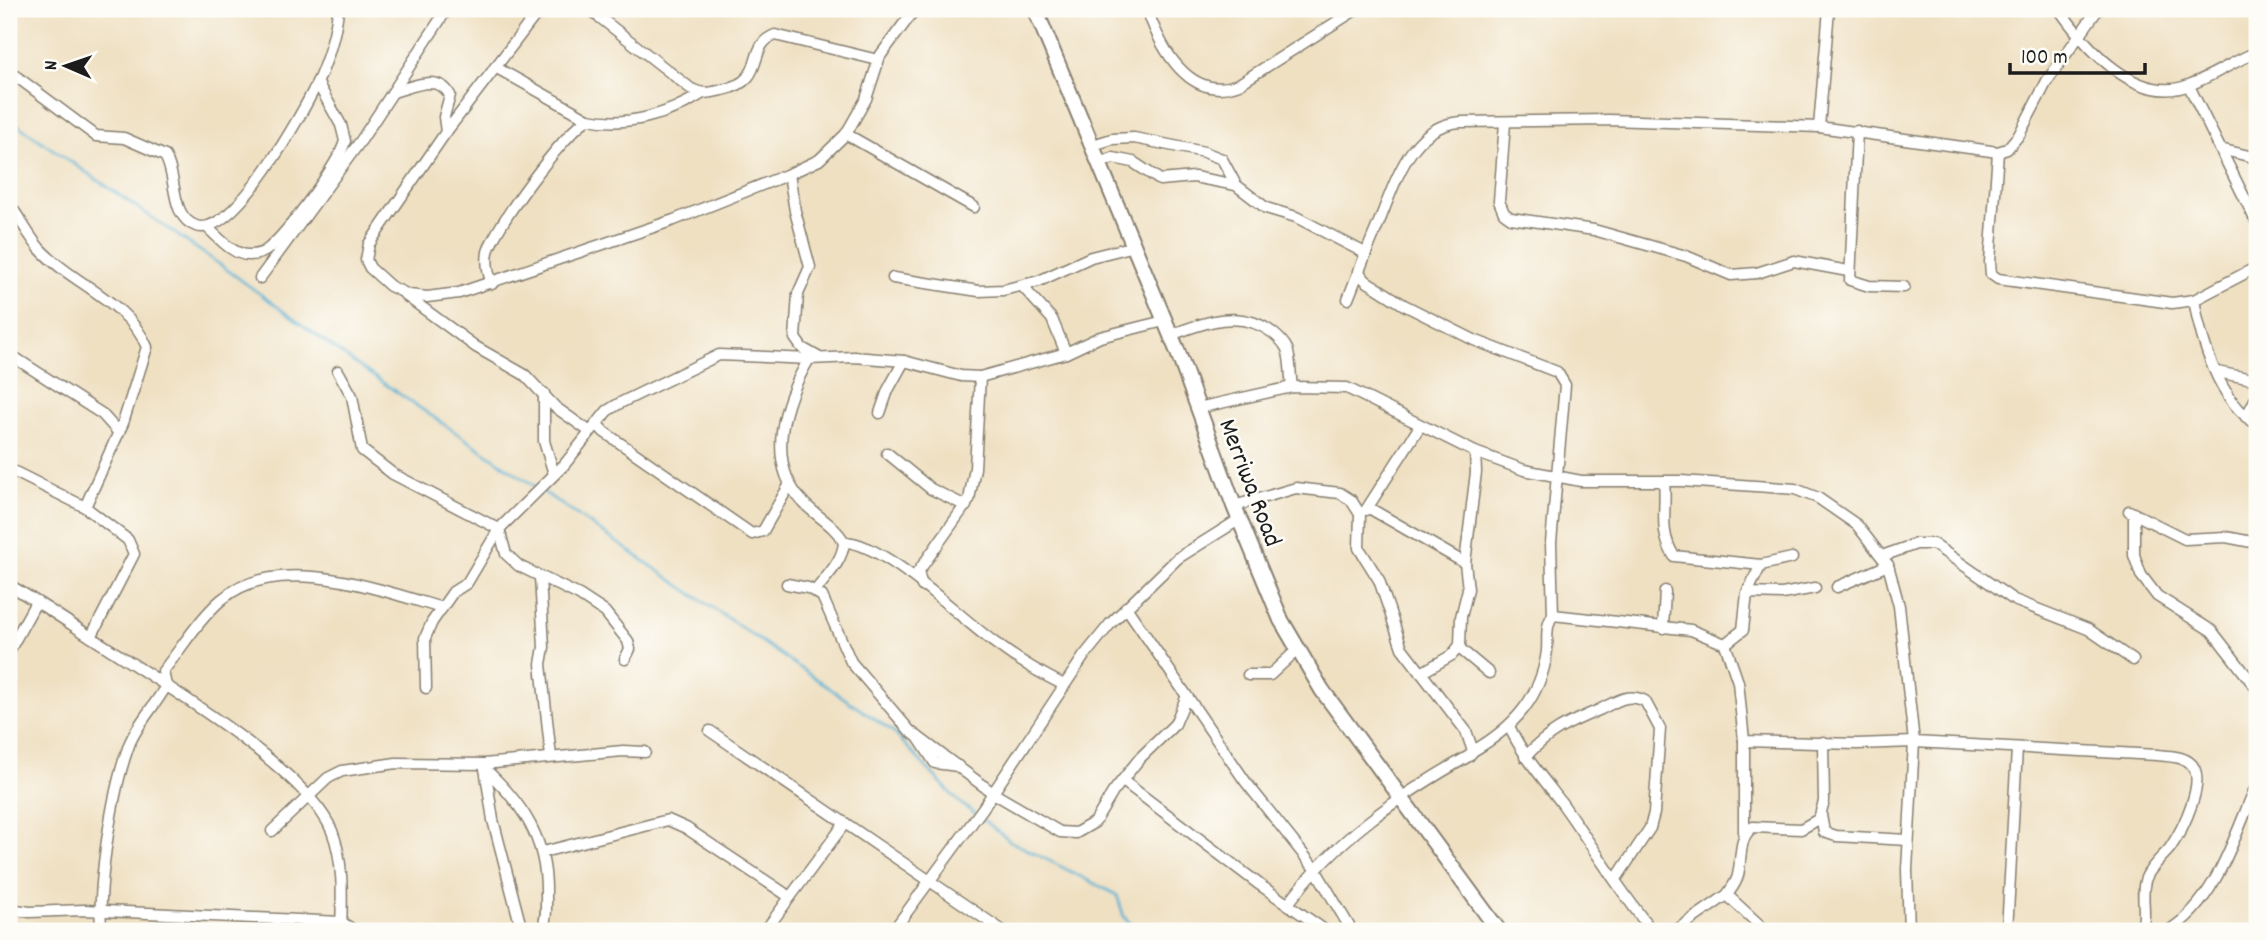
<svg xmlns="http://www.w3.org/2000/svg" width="2266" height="940" viewBox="0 0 2266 940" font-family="Dekko,sans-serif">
  <rect width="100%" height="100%" fill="#fdfcf7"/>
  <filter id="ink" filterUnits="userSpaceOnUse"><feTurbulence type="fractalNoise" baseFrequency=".0143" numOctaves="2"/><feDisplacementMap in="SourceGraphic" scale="14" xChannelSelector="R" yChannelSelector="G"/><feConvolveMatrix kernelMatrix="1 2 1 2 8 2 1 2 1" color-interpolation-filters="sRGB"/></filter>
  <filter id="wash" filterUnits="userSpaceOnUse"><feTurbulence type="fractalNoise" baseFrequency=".00686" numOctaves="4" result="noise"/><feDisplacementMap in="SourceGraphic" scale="28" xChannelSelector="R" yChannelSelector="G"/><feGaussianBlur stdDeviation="1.57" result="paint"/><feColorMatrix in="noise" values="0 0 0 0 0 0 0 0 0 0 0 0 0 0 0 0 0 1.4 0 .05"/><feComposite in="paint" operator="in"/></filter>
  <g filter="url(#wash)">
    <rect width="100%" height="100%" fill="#efe0c2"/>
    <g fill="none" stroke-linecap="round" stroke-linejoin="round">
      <g stroke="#54afd2" stroke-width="2.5">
        <path d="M9,119L222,266L354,363L536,487"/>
        <path d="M542,491L892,731L959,802L975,814"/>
        <path d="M981,818L1010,841L1117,895L1124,917L1138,931"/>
      </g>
    </g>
  </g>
  <g filter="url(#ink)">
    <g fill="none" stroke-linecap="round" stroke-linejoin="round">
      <g stroke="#867e6f" stroke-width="13">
        <g id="street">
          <path d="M540,9L446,132L369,244L366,260L370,268L390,286L409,295L427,297L459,293L674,220L789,174L819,160L846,134L866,99L880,56L915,9"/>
          <path d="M589,9L690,88C702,95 710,93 722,90C769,81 745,46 775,35L878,60"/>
          <path d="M1147,9C1160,47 1189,103 1239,84L1357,9"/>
          <path d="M2059,9C2085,46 2136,106 2189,85C2213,76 2234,61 2257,52"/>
          <path d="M495,67L588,119C627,127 669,115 703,93"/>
          <path d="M9,71L96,136L124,138L165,156C178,177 169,216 196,226C233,240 304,111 318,81C328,58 336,33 338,9"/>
          <path d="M2189,86L2257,223"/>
          <path d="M393,92C412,87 438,73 450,95L444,117L446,132"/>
          <path d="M1505,123L1499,201L1504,213L1511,218L1594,230L1686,256L1731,275L1757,273L1794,261L1848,271"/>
          <path d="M1819,127L1829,9"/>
          <path d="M1857,131L1850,280L1869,286L1904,287"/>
          <path d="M846,134L974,207"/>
          <path d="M1093,145L1112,139L1134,138L1204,152L1222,159L1236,185"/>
          <path d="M2220,149L2257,158"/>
          <path d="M1998,152L1990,262L1991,274L1998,279L2172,303L2194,300L2257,267"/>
          <path d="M1100,163L1113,158L1133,162L1160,180L1194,177L1236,185L1266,208L1296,217L1365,253"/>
          <path d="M789,174L795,211L810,267L798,294L795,338L802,348L818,357"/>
          <path d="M9,204C20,218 28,235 40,249C71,283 129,302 147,347L123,423L85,507"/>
          <path d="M208,228C219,238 233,255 249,255C256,255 263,254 269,248C288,232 339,164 345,141L341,125L317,82"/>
          <path d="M1358,271L1366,281L1404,305L1474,340L1557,372L1565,385L1551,543L1553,615C1545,626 1548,638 1547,651C1541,698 1513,728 1473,751"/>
          <path d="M260,278L362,139L447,9"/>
          <path d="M893,278L979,291L1003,290L1039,281L1091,257L1135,246"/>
          <path d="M492,284C488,273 486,263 488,252C495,226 565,132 588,119"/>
          <path d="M1022,286L1052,319L1066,353"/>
          <path d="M405,295L476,347L525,375L555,407L589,431"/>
          <path d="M1348,299C1358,273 1368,248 1379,222C1395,184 1410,125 1461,122L1609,120L1819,127L1998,152L2007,149L2019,135L2047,81L2098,9"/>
          <path d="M2194,300C2201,341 2219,402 2257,424"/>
          <path d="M1171,335C1204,322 1241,308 1273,333C1278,337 1284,343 1287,349C1291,360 1290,375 1292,387"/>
          <path d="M9,354L102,414L119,433"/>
          <path d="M809,359C785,400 764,460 802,501C814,515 835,525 844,542C843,561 826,577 815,591"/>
          <path d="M338,371L352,396L362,450L393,474L499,529L506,554L519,566L579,595L605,612L628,641L630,649L625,659"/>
          <path d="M2217,372L2257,380"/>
          <path d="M544,393V441L554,474"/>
          <path d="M1198,408L1292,387L1347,388L1475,452L1524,470L1581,481H1681L1770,487L1795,489L1818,498L1857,525L1888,565L1899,606L1914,742L2157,755C2167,756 2181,756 2189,762C2210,777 2181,832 2170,848C2162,858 2151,866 2146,878C2139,895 2149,916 2140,931"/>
          <path d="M880,413L888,390L904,361"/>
          <path d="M2246,417L2257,396"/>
          <path d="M596,423L604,432L752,534L763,531L790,484"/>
          <path d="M887,453L931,489L966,506"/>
          <path d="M9,469L85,507L128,540L134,554L91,637"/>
          <path d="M1664,481C1667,509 1658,531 1674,556L1761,565L1792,558"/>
          <path d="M1234,506L1296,488L1340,493L1351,500L1360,514L1359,548L1379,580L1402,648L1466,731L1473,751L1469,756C1400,795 1335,839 1288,904"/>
          <path d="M1369,508L1465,563"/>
          <path d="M1366,510L1420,426"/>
          <path d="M2129,511L2185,539L2226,537L2257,543"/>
          <path d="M2134,514V555L2141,575L2157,596L2212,631L2257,689"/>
          <path d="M844,542C884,542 960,618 995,643C1016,659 1040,673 1064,685"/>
          <path d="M1882,556L1916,544H1933L2014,600L2088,629L2133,660"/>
          <path d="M540,577L544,647L541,664L551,757"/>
          <path d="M787,584L808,588L822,596L851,662L910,731L993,793L1060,832L1076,833L1095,822L1113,792L1140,758L1175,724L1186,698"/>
          <path d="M9,585C42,604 75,627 108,648C165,685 307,770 332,831C344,861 342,900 341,931"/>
          <path d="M922,586L918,572L969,500L975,468L980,377"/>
          <path d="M1837,587L1888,565"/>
          <path d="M1747,593L1782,594L1815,588"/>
          <path d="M1126,607L1245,781L1315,869L1352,931"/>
          <path d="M1553,615L1691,630L1725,644L1738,682L1744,741L1857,744L1914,742L1907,870L1909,931"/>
          <path d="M1663,628L1665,591"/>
          <path d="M1725,644L1743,630L1747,593L1761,565"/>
          <path d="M1459,648L1489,673"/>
          <path d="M9,651L36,602"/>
          <path d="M1421,673L1452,655L1460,645L1461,617L1468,589L1465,563L1476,472L1475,452"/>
          <path d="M1248,675H1270L1297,650"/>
          <path d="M426,688L425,638L432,622L453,592L467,583L499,529L564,465L607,411L620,403L719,355L809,359L854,357L904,361L961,376L980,377L1066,353L1100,337L1164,321"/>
          <path d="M1509,726C1523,756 1542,777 1561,802C1592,845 1619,890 1652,931"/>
          <path d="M710,731L1003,931"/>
          <path d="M918,737L935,763L958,766"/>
          <path d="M1525,757C1550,731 1566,724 1599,710C1616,702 1627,692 1645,701L1660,729L1654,813L1650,828L1616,879"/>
          <path d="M485,768L493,820L522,931"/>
          <path d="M485,769C523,804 547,840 546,893C546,906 547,919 542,931"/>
          <path d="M1123,781L1260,885L1326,931"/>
          <path d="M1821,815L1824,832L1836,836L1908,840"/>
          <path d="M272,831L328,778L342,771L396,763L484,764L623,751L645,752"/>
          <path d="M1744,836V741"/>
          <path d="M543,852L668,820L686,828L790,897"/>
          <path d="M1727,895C1731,889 1737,882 1738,875C1742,858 1738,837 1753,827L1801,829L1819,819L1824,801L1823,742"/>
          <path d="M9,909L30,912L84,910L341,922L355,931"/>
          <path d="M101,931C98,883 112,791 129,745C137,724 155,706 166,686L163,671C181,649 199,619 221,600C277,551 380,590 442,608"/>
          <path d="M765,931L845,823"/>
          <path d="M893,931L983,808L1084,656L1110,624L1178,558L1240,519"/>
          <path d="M1675,931L1727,895L1766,931"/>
          <path d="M2007,931L2017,749"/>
          <path d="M2168,931C2215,903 2234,838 2254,791"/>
        </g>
      </g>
      <g stroke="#867e6f" stroke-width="18">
        <path id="secondary" d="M1035,9L1177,350L1234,506L1281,620L1322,690L1499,931"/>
      </g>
      <use href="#street" stroke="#fff" stroke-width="10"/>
      <use href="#secondary" stroke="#fff" stroke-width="14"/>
    </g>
  </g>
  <g text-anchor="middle" stroke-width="5" stroke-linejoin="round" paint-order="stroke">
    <g font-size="26" fill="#1c1c1c" stroke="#fdfcf7">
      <text transform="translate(1252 482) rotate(69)" y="9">Merriwa Road</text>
    </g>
  </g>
  <rect width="2266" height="940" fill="none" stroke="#fdfcf7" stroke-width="35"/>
  <g transform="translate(66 66) rotate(272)" stroke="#fdfcf7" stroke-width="5" paint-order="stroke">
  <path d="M0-5L12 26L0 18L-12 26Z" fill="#1c1c1c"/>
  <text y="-10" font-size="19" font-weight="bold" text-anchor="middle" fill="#1c1c1c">N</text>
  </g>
  <path d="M2010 63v10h135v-10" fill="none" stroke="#1c1c1c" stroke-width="3.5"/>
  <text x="2021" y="63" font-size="21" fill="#1c1c1c" stroke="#fdfcf7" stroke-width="5" paint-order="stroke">100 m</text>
</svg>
